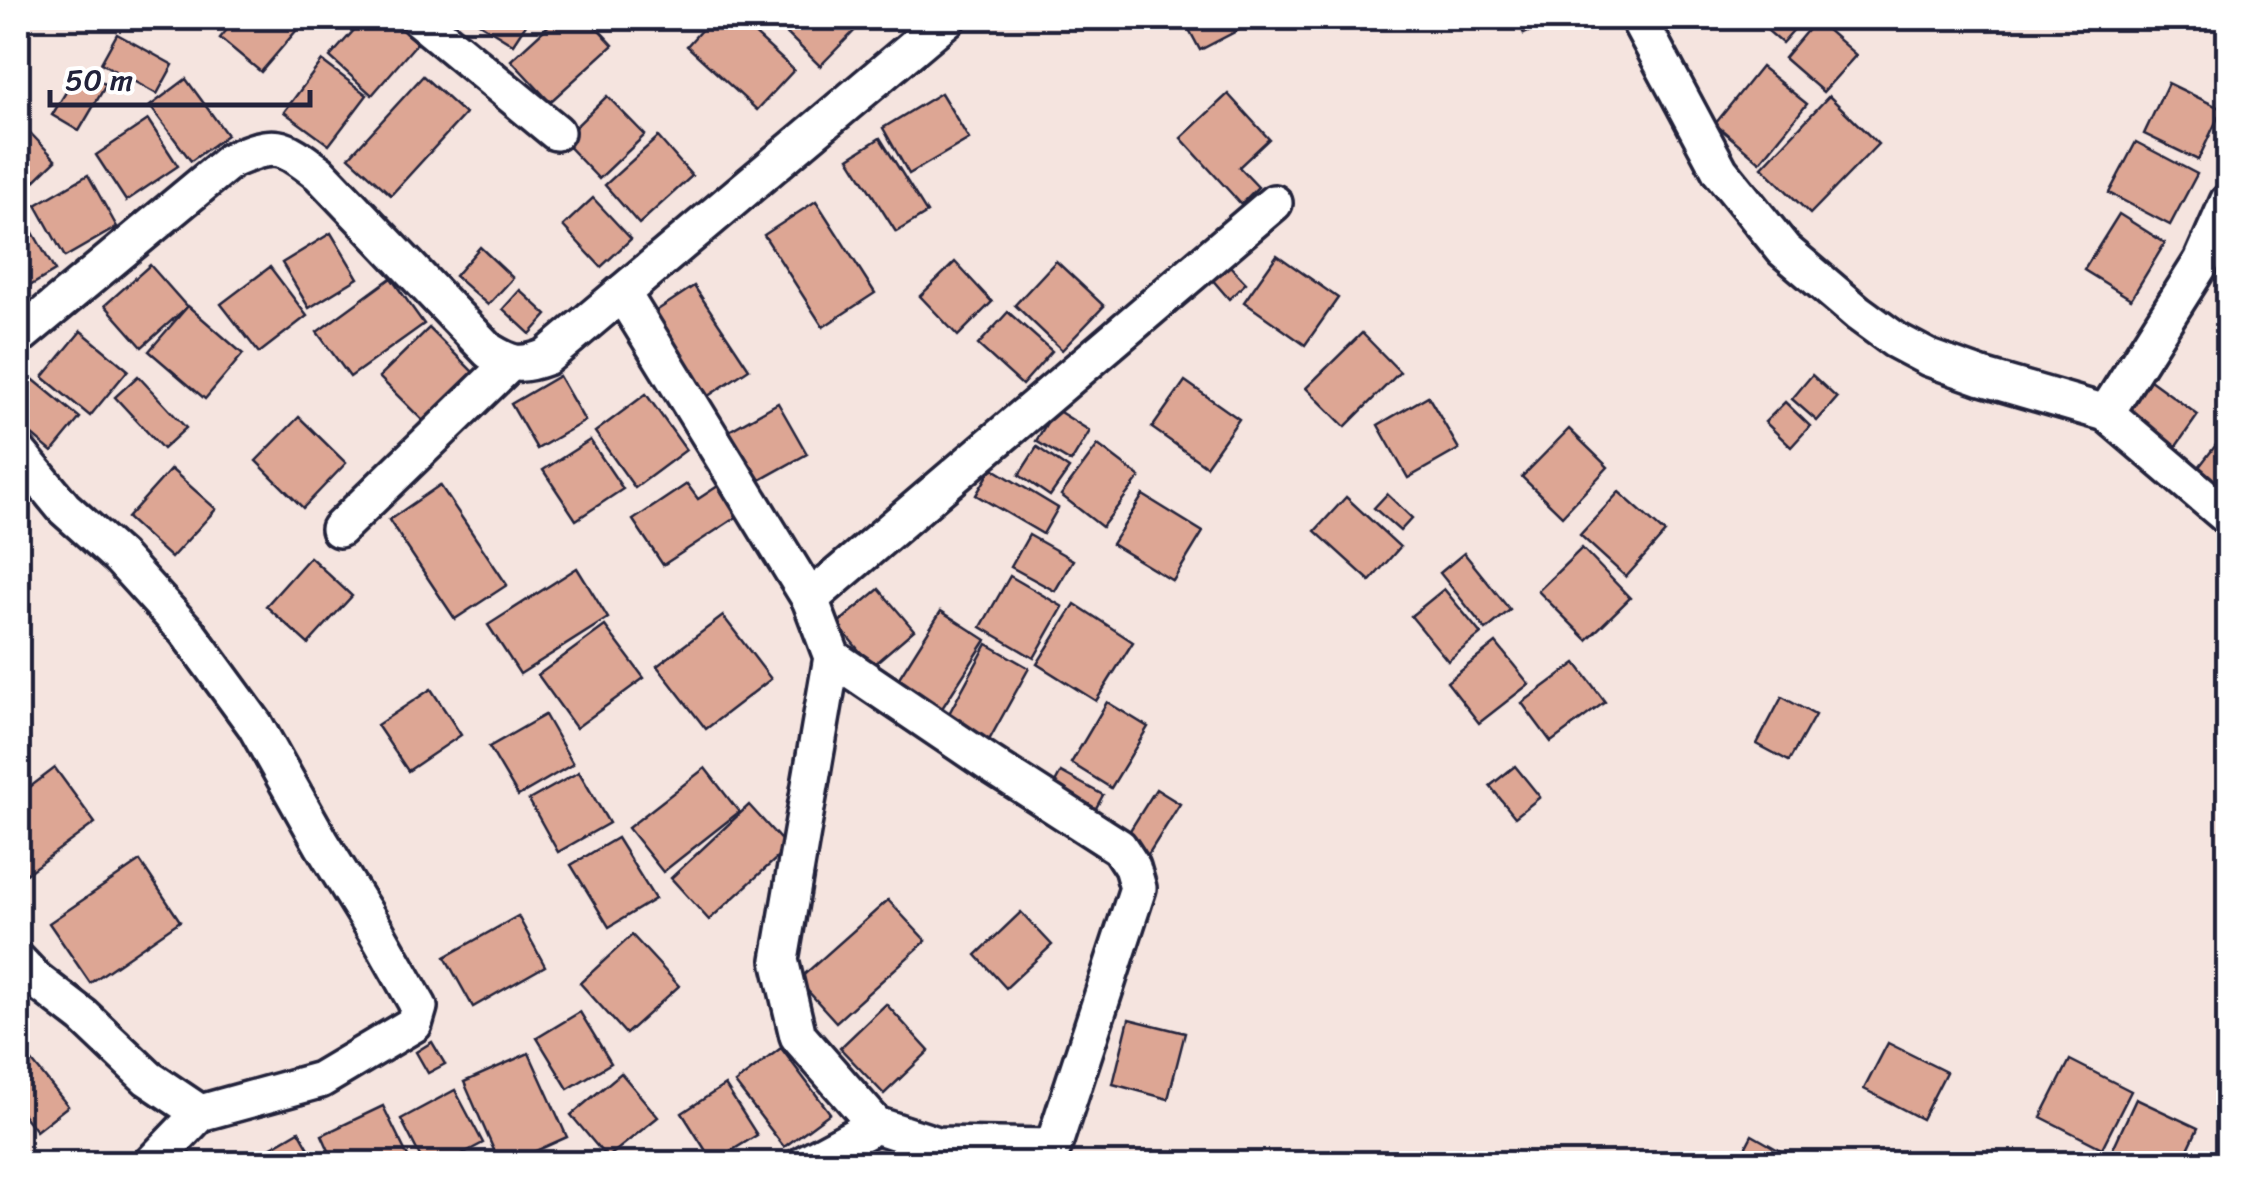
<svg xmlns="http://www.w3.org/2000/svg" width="2246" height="1181" viewBox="0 0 2246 1181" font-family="Sriracha,sans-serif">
  <rect width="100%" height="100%" fill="#f5e4df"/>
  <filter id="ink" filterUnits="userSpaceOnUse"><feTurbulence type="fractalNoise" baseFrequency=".01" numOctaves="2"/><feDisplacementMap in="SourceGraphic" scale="20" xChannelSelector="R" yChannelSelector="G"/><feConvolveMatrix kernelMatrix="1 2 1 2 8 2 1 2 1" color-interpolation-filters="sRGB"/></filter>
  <g filter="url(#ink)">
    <g fill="#dda694" stroke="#22223b" stroke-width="2.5">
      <path d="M237,18H307L261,72L220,38Z"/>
      <path d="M365,18H388L417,43L372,95L330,57Z"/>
      <path d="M471,18H530L513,44Z"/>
      <path d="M557,18H588L613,45L550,102L511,60Z"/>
      <path d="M712,18H737L794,70L757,110L687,46Z"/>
      <path d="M771,18H861L864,21L820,66Z"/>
      <path d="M1183,18H1249L1252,23L1200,50Z"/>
      <path d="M1517,18H1552L1553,20L1524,34Z"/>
      <path d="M1753,18H1804L1782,43Z"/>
      <path d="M1816,20L1856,55L1823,92L1784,58Z"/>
      <path d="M117,34L173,65L157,94L101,63Z"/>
      <path d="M322,61L367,95L329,145L284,112Z"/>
      <path d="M1761,67L1807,104L1760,162L1715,124Z"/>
      <path d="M80,69L106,85L79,131L52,115Z"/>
      <path d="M423,76L465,114L391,195L349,157Z"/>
      <path d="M186,79L227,135L191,161L150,106Z"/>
      <path d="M2168,83L2222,109L2198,160L2144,134Z"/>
      <path d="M941,93L969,139L909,174L883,128Z"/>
      <path d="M1228,94L1269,139L1239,167L1258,187L1241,204L1181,138Z"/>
      <path d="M607,96L645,135L599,179L562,140Z"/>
      <path d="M1829,96L1878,144L1810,214L1762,167Z"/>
      <path d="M18,120L56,160L18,197Z"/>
      <path d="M148,120L178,166L126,201L96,155Z"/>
      <path d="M658,137L692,176L639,224L605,185Z"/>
      <path d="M880,138L927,213L896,232L849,158Z"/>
      <path d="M2136,142L2197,174L2170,225L2109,193Z"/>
      <path d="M88,175L117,227L65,257L36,205Z"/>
      <path d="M593,198L631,239L601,267L563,226Z"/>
      <path d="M816,201L875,293L823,327L764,235Z"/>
      <path d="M2119,214L2165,243L2131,299L2084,270Z"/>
      <path d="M27,222L55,271L18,293V228Z"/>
      <path d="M331,233L358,278L309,308L282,263Z"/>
      <path d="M480,247L513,278L488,305L455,276Z"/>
      <path d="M1277,255L1338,298L1305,345L1244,302Z"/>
      <path d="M1056,261L1104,306L1062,350L1015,305Z"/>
      <path d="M955,262L992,302L958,336L920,296Z"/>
      <path d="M1227,263L1246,283L1229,299L1211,278Z"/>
      <path d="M150,265L187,307L142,347L105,305Z"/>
      <path d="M270,267L307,316L259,353L221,304Z"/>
      <path d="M391,278L424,324L350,377L317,332Z"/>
      <path d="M694,286L749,369L702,400L647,317Z"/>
      <path d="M520,290L547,315L530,334L503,309Z"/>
      <path d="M188,306L243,354L205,399L149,351Z"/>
      <path d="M1008,312L1052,351L1022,385L978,345Z"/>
      <path d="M429,328L477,376L428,426L379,377Z"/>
      <path d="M81,331L128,370L90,416L43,377Z"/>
      <path d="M1362,333L1400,372L1345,427L1306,388Z"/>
      <path d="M1812,375L1837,398L1817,421L1792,399Z"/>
      <path d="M29,376L80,418L52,452L18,423V390Z"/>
      <path d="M138,376L186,428L163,449L115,397Z"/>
      <path d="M559,376L585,421L537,449L511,404Z"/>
      <path d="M2150,380L2198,415L2170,455L2122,420Z"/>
      <path d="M1185,381L1239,419L1206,466L1152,428Z"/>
      <path d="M646,394L686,450L635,488L595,432Z"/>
      <path d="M1428,396L1459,449L1408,478L1378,425Z"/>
      <path d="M1785,402L1810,426L1791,447L1765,422Z"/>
      <path d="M778,403L807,454L751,485L722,435Z"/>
      <path d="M1055,409L1090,431L1071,462L1036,441Z"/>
      <path d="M299,417L346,463L303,508L256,461Z"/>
      <path d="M1569,429L1608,467L1562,516L1522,477Z"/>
      <path d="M2223,436L2228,440V480L2220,491L2195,472Z"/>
      <path d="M590,440L623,489L576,520L543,470Z"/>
      <path d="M1098,445L1140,477L1102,527L1061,495Z"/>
      <path d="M1037,447L1069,469L1050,496L1019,475Z"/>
      <path d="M992,468L1058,508L1043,534L976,495Z"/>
      <path d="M171,469L216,509L171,558L127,518Z"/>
      <path d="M687,484L698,499L718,486L738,516L663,565L633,520Z"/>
      <path d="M440,485L507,585L455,619L389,520Z"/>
      <path d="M1619,492L1665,533L1626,577L1580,535Z"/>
      <path d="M1387,494L1412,518L1400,531L1374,508Z"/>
      <path d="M1143,495L1203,532L1173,581L1112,544Z"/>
      <path d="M1346,497L1400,547L1370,581L1315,531Z"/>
      <path d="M1029,535L1073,560L1055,591L1011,567Z"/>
      <path d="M1582,548L1630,598L1587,640L1538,591Z"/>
      <path d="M1464,553L1510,610L1486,630L1440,573Z"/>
      <path d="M310,557L352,596L308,644L266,606Z"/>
      <path d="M577,568L608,618L520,674L488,625Z"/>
      <path d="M1010,576L1063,607L1034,658L981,627Z"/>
      <path d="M879,589L914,630L872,666L837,624Z"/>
      <path d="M1444,589L1481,634L1448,661L1411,616Z"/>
      <path d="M1075,604L1133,642L1096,701L1037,664Z"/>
      <path d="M941,611L986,640L939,713L895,684Z"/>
      <path d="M723,616L771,679L706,729L657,666Z"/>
      <path d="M605,626L644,678L576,728L538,675Z"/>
      <path d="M1496,643L1529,684L1479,723L1447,682Z"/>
      <path d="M987,644L1029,668L988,742L946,719Z"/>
      <path d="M1576,663L1605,702L1551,742L1522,703Z"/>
      <path d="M431,689L461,735L408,771L377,725Z"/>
      <path d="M1782,697L1815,715L1789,761L1757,744Z"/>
      <path d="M1107,702L1148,727L1111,788L1071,763Z"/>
      <path d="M545,715L573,764L518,796L489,747Z"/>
      <path d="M1515,766L1540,797L1515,817L1490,786Z"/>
      <path d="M55,768L95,823L23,876L18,868V796Z"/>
      <path d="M705,768L739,812L663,872L628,828Z"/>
      <path d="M579,772L609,823L558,852L529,800Z"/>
      <path d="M1061,772L1103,795L1089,821L1047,798Z"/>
      <path d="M1156,789L1180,804L1146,858L1122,843Z"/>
      <path d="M749,805L788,848L709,920L671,878Z"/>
      <path d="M617,838L655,899L609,927L571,865Z"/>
      <path d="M140,861L180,921L90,983L49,923Z"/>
      <path d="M888,900L926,941L836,1022L798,980Z"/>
      <path d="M1021,912L1052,945L1006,988L976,955Z"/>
      <path d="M518,916L545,966L473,1007L445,957Z"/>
      <path d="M632,935L679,986L626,1034L580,983Z"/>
      <path d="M886,1004L929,1051L884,1094L840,1048Z"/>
      <path d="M580,1012L611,1063L568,1089L537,1038Z"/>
      <path d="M1129,1019L1185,1033L1168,1099L1113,1084Z"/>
      <path d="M432,1042L445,1064L428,1073L416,1052Z"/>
      <path d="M1888,1043L1946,1072L1922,1119L1864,1089Z"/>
      <path d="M781,1048L830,1113L784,1147L735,1083Z"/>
      <path d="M529,1053L567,1137L507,1164H500L464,1082Z"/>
      <path d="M26,1054L68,1106L36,1131L18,1108V1062Z"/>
      <path d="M2070,1060L2131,1091L2102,1148L2041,1117Z"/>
      <path d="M621,1073L658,1117L607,1158L571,1115Z"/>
      <path d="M725,1085L757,1135L713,1162L682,1113Z"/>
      <path d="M455,1090L483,1143L443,1164H424L401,1119Z"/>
      <path d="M2136,1099L2198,1128L2181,1164H2127L2110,1155Z"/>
      <path d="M383,1106L409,1159L400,1164H335L322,1135Z"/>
      <path d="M299,1131L318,1164H247L246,1162Z"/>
      <path d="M1752,1135L1803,1164H1737Z"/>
    </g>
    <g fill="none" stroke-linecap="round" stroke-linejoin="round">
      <g stroke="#22223b" stroke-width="42">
        <g id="minor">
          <path d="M418,18L556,132"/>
          <path d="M1638,18L1720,171L1784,250L1858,313L1895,340L1929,358L1982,377L2106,413L2228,517"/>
          <path d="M622,293L810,599L832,657L990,764L1119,847L1132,867L1138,888L1053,1147L937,1145L876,1125L798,1036L780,960L832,657"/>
          <path d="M18,337L230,161C275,141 281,144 319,173L489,351C512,365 520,367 546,357L948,18"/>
          <path d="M2106,413L2202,261L2228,202"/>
          <path d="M18,452L64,508L119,557L187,632L255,725L322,844L377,933L419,1007L414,1024L320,1080L200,1113L151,1164"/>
          <path d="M339,529L510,363"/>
          <path d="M810,599L1274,203"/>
          <path d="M18,961L36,980L84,1017L148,1078L200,1113"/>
          <path d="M804,1164L876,1125"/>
        </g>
      </g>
      <use href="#minor" stroke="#fff" stroke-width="35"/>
    </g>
  </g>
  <rect width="2246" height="1181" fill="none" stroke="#fff" stroke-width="60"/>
  <rect x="30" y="30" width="2186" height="1121" fill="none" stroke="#22223b" stroke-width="4" filter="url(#ink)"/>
  <path d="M50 90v15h260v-15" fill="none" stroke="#22223b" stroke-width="5"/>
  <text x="65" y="90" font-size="30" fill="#22223b" stroke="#ffffff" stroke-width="8" paint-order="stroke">50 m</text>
</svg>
